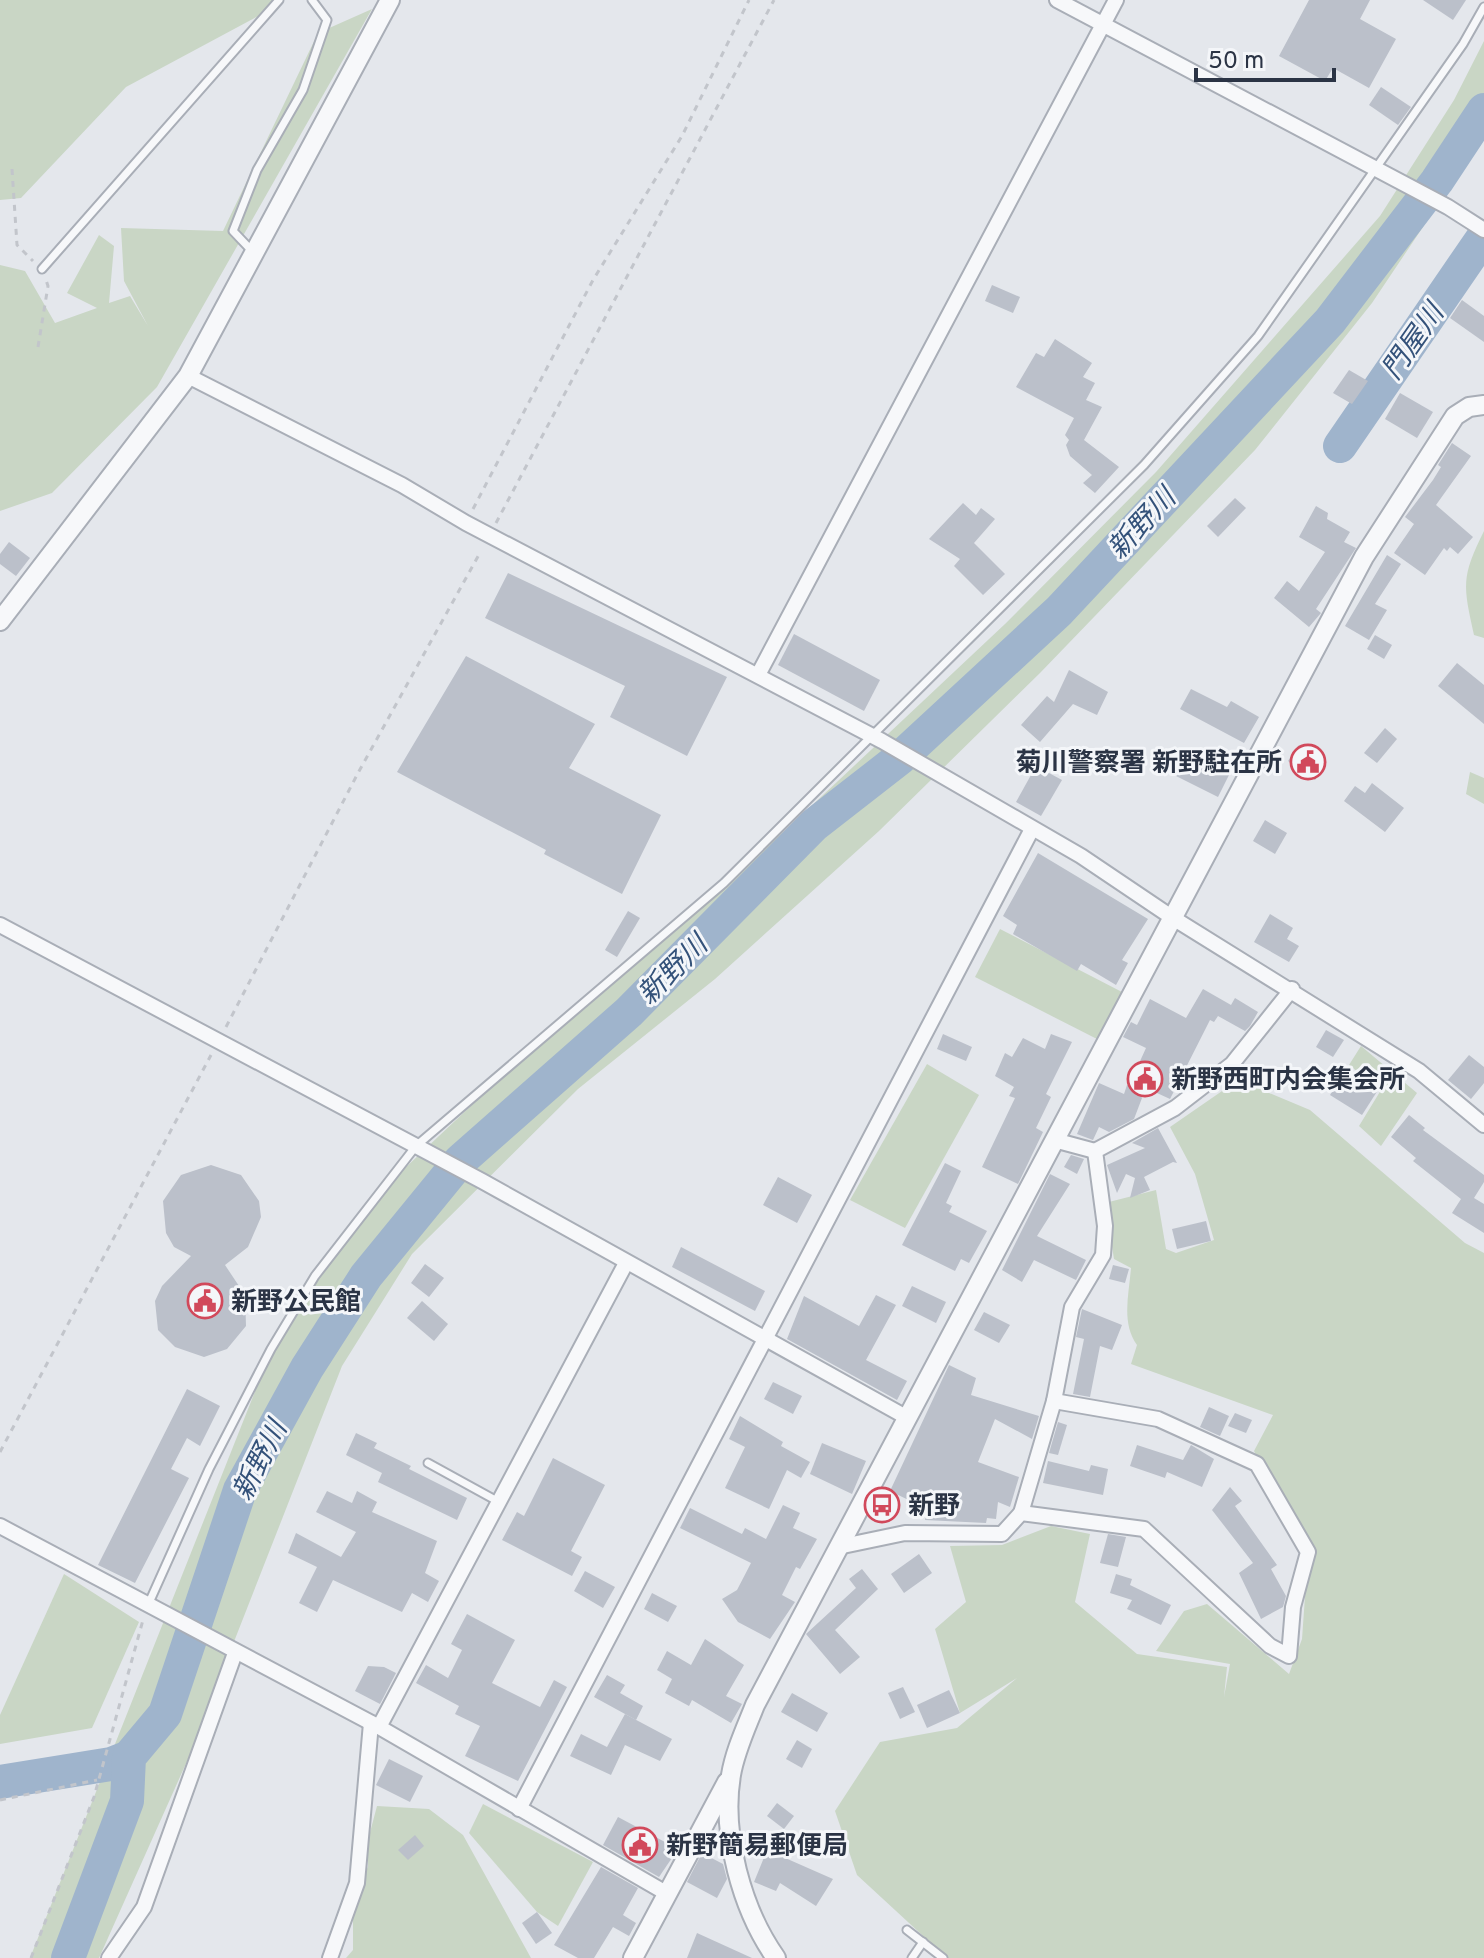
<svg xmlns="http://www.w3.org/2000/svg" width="1484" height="1958" viewBox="0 0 1484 1958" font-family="Overpass,'Noto Sans JP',sans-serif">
  <rect width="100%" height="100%" fill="#e4e7ec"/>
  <g fill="#c9d6c5">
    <path d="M0,0H275V7L126,87L21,198L0,200Z"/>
    <path d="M372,9L157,387L52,493L0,511V265L25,271L55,323L97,308L67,293L99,235L114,246L109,303L130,296L148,326L124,281L121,228L223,231L318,33Z"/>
    <path d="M1484,41V136L1372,303L1255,450L1040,673L879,831L715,979L578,1089L412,1254L342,1366L188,1759L99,1958H30L287,1311L386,1186L563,1019L788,828L1005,624L1156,472L1380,216L1454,100Z"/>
    <path d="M1484,531V638L1474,635C1463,585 1461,577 1484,531Z"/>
    <path d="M1470,772L1484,778V804L1466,794Z"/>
    <path d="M1000,929L1122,992L1097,1039L975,977Z"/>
    <path d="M1361,1046L1417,1093L1381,1146L1359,1126L1381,1090L1349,1065Z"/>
    <path d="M927,1064L979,1095L905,1228L850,1200Z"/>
    <path d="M1238,1080L1310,1110L1465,1243L1484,1253V1958H947L857,1875L835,1811L880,1742L957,1728L1017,1678L960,1713L935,1629L966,1602L950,1546L1002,1545L1051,1526L1090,1534L1075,1602L1137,1654L1227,1667L1224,1697L1230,1664L1156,1651L1184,1611L1207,1604L1289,1674L1302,1639L1308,1554L1254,1451L1273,1415L1131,1364L1137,1345C1121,1323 1129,1294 1131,1268L1114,1259L1105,1203L1156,1190L1166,1249L1176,1253L1214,1240L1195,1174L1170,1127Z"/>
    <path d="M64,1574L139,1622L92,1728L0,1744V1715Z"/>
    <path d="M483,1804L593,1862L558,1926L537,1912L469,1833Z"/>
    <path d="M377,1806L429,1809L463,1835L531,1958H346L353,1950V1914L368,1866V1840Z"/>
  </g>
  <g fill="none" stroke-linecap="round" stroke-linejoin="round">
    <g stroke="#9fb4cc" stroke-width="34">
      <path d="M1340,446L1484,236"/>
      <path d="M0,1782L111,1764L129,1757"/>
      <path d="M68,1958L127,1801L129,1757L165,1714L240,1490L307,1368L366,1276L460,1161L629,1012L814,825L900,758L1059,611L1330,321L1437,181L1484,110"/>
    </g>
  </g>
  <g fill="#bbc0ca">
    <path d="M1309,0H1370L1360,19L1396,39L1369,88L1333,68L1325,81L1279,56Z"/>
    <path d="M1423,0H1466L1453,20Z"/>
    <path d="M1381,87L1411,107L1398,125L1369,105Z"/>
    <path d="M992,285L1020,297L1013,313L985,301Z"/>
    <path d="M1462,300L1484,316V342L1450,318Z"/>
    <path d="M1055,339L1092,363L1083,377L1095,383L1086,400L1102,407L1084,440L1119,467L1095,493L1083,483L1092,475L1070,456L1066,445L1069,440L1065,435L1074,418L1016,387L1036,353L1044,357Z"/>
    <path d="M1349,370L1368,381L1352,404L1333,393Z"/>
    <path d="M1400,393L1433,412L1417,438L1385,419Z"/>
    <path d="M1452,443L1471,456L1436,505L1473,537L1458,554L1450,547L1447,551L1444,548L1425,575L1394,553L1414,524L1405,517L1433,480L1441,467L1438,465Z"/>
    <path d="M1235,498L1246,508L1218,537L1207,526Z"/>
    <path d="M963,503L976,515L981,508L995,519L974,543L1005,574L983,595L954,566L960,559L929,539Z"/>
    <path d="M1316,506L1328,513L1327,519L1350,532L1344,542L1356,548L1316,609L1321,613L1309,627L1274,598L1287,581L1299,591L1325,552L1299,537Z"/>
    <path d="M9,542L30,558L16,576L0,564V554Z"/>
    <path d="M1387,555L1401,564L1375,604L1387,610L1369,640L1345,626Z"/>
    <path d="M508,573L727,677L687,756L610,717L625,686L485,618Z"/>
    <path d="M794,634L880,680L864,711L778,665Z"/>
    <path d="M1375,635L1392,645L1384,659L1367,649Z"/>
    <path d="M466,656L595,724L569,768L661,815L622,894L544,854L546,850L397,772Z"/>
    <path d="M1457,663L1484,685V724L1438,686Z"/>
    <path d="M1069,670L1108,692L1097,715L1073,704L1040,742L1021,725L1047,696L1054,702Z"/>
    <path d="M1191,689L1227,707L1231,701L1259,717L1244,743L1180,709Z"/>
    <path d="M1385,728L1397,739L1377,763L1364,753Z"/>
    <path d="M1299,745L1326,765L1315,780L1288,761Z"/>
    <path d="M1166,750L1195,765L1199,757L1230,773L1218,797L1158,767Z"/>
    <path d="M1036,766L1062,780L1041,816L1016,802Z"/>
    <path d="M1372,783L1404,808L1385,832L1344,801L1355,786L1365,793Z"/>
    <path d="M1265,820L1287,833L1275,854L1253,841Z"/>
    <path d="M1038,853L1148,919L1122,960L1128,963L1116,985L1081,964L1077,971L1013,934L1017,925L1003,916Z"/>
    <path d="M628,911L640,918L617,957L605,950Z"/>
    <path d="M1270,914L1293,928L1287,939L1299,946L1289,962L1254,942Z"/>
    <path d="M1203,989L1231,1005L1235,998L1258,1012L1250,1026L1245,1031L1218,1016L1214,1022L1210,1020L1170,1099L1131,1081L1146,1048L1123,1037L1131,1022L1137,1025L1150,999L1186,1018Z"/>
    <path d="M1326,1030L1344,1040L1333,1057L1316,1047Z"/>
    <path d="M943,1034L972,1047L966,1061L937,1049Z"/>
    <path d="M1051,1034L1072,1042L1046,1094L1051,1097L1036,1128L1043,1132L1018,1184L982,1167L1015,1098L1009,1096L1014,1087L995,1076L1005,1053L1012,1057L1023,1038L1045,1049Z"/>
    <path d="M1469,1055L1484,1067V1083L1471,1099L1448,1080Z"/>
    <path d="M1346,1070L1378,1090L1362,1115L1330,1095Z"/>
    <path d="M1099,1083L1124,1094L1127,1085L1137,1089L1142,1098L1134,1119L1109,1132L1099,1127L1093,1140L1077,1134Z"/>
    <path d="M1409,1115L1425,1128L1423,1130L1484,1175V1182L1474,1198L1484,1204V1233L1452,1213L1461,1199L1413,1161L1416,1158L1391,1137Z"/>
    <path d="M1158,1128L1177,1163L1173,1162L1144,1177L1150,1190L1130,1198L1135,1178L1126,1174L1117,1193L1107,1165L1145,1148L1132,1143Z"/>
    <path d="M1071,1155L1084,1159L1077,1174L1064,1167Z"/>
    <path d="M945,1163L961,1171L946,1203L952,1206L949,1212L987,1231L969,1263L961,1259L955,1271L902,1245Z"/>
    <path d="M211,1165L241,1175L259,1201L261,1217L248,1247L225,1265L245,1295L246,1326L227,1349L204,1357L175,1347L158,1330L155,1301L162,1286L191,1256L174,1247L166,1233L163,1201L181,1175Z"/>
    <path d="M1050,1174L1070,1184L1037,1236L1086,1260L1076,1280L1034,1260L1022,1282L1002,1270Z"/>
    <path d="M778,1177L812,1195L797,1223L763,1205Z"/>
    <path d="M1206,1221L1211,1241L1177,1249L1172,1229Z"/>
    <path d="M681,1247L765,1291L755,1311L672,1267Z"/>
    <path d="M425,1264L444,1278L429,1297L411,1283Z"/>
    <path d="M1113,1265L1129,1269L1125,1283L1109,1279Z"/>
    <path d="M912,1286L946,1302L936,1323L902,1306Z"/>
    <path d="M876,1295L896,1305L866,1360L907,1381L897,1400L787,1339L804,1296L859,1326Z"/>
    <path d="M422,1301L448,1324L434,1341L407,1318Z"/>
    <path d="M1082,1309L1122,1325L1112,1350L1100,1346L1090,1397L1073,1394L1084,1339L1076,1337Z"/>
    <path d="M984,1312L1010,1325L999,1343L974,1330Z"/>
    <path d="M949,1365L976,1378L971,1395L1039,1416L1032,1439L995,1419L978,1462L1019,1477L1010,1507L998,1502L996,1519L987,1518L986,1523L925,1520L927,1509L890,1491Z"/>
    <path d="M773,1382L802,1396L793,1414L764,1399Z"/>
    <path d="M187,1389L220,1406L200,1446L187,1438L171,1469L189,1478L135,1583L98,1565Z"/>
    <path d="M1209,1407L1229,1416L1220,1436L1200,1427Z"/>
    <path d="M1235,1413L1252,1420L1246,1433L1228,1426Z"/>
    <path d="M740,1416L783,1442L781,1446L810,1462L801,1478L787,1470L769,1509L725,1488L745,1447L729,1439Z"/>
    <path d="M1058,1422L1067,1425L1058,1455L1049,1453Z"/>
    <path d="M356,1433L377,1443L374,1448L411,1466L409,1469L467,1498L457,1520L378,1482L382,1473L346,1455Z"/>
    <path d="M822,1443L866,1461L852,1494L810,1474Z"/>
    <path d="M1137,1445L1183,1460L1191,1445L1214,1459L1202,1487L1167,1472L1165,1478L1130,1466Z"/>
    <path d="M553,1458L605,1485L571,1551L582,1557L572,1576L502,1540L517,1512L524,1516Z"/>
    <path d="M1048,1461L1089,1471L1091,1465L1108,1469L1103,1495L1043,1483Z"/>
    <path d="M1230,1487L1242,1501L1235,1506L1277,1565L1271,1569L1286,1596L1283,1607L1261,1619L1239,1573L1253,1563L1212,1510Z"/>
    <path d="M327,1491L352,1503L357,1491L377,1502L372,1512L437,1541L425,1573L439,1581L428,1602L412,1593L402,1612L333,1580L317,1612L299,1603L317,1567L288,1553L296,1533L341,1557L356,1532L316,1512Z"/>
    <path d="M783,1505L800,1513L793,1528L817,1539L800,1569L796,1567L782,1595L795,1602L770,1639L738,1622L722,1599L737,1590L751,1563L680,1528L690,1508L742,1534L745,1528L766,1539Z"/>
    <path d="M1108,1534L1126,1537L1118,1567L1100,1563Z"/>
    <path d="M919,1554L932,1573L904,1593L891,1574Z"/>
    <path d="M862,1569L878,1589L835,1630L860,1657L840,1674L806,1634L856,1588L849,1579Z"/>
    <path d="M585,1571L615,1587L603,1608L574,1591Z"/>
    <path d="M1116,1574L1132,1579L1130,1585L1171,1605L1161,1625L1127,1609L1132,1600L1110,1593Z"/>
    <path d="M652,1593L677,1606L668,1622L644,1609Z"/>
    <path d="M467,1614L515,1640L492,1683L540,1707L554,1680L567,1687L518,1781L465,1756L480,1726L455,1714L459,1706L416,1683L426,1665L448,1678L462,1650L451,1644Z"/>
    <path d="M705,1639L744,1665L726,1696L742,1704L731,1723L692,1700L689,1706L665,1693L672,1679L657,1670L667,1651L691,1665Z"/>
    <path d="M368,1666L384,1667L396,1673L380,1704L355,1691Z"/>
    <path d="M607,1675L625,1685L620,1693L643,1706L636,1720L594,1697Z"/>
    <path d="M903,1687L915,1712L900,1719L888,1693Z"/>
    <path d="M949,1690L960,1713L927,1728L917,1705Z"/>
    <path d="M792,1693L828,1713L817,1732L781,1712Z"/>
    <path d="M625,1714L672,1739L660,1761L625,1745L611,1775L570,1756L581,1734L607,1747Z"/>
    <path d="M797,1740L812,1749L802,1768L786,1759Z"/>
    <path d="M389,1759L423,1776L410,1802L376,1785Z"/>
    <path d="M777,1803L794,1816L784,1829L767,1816Z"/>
    <path d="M618,1817L678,1849L659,1877L603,1845Z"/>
    <path d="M415,1835L424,1846L408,1860L398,1850Z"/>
    <path d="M767,1850L833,1879L816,1906L780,1883L776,1891L754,1882Z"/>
    <path d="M702,1853L723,1864L727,1879L717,1898L687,1882Z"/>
    <path d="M601,1867L638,1888L623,1915L636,1923L629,1936L613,1927L594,1958H578L554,1945Z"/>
    <path d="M537,1912L552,1933L536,1944L522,1923Z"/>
    <path d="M697,1933L752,1958H687Z"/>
  </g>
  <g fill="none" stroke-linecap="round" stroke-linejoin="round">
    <g stroke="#a9aeb7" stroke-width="11">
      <g id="service">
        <path d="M253,252L233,231L257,170L303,90L327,20L312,0"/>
        <path d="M42,269L279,0"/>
        <path d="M428,1463L499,1502"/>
        <path d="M148,1605L209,1469L271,1349L315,1276L416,1146L724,883L1144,465L1258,336L1463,44L1484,7"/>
        <path d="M907,1930L943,1958"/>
        <path d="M912,1958L923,1942"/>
      </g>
    </g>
    <g stroke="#a9aeb7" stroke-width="18">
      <g id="minor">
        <path d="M1057,0L1448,207L1484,230"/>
        <path d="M188,376L402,485L466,523L882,741L1081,856L1173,918L1419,1071L1484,1125"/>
        <path d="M758,675L1116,0"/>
        <path d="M0,925L482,1181L906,1417"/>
        <path d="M1054,1140L1095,1151"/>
        <path d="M1021,1513L1054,1401"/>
        <path d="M0,1526L379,1727L666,1893"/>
        <path d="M838,1547L905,1533L1002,1534L1021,1513L1144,1529L1270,1646L1289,1656L1293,1607L1308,1552L1257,1464L1158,1419L1054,1401L1072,1307L1103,1255L1105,1226L1095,1151L1175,1108L1232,1064L1292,989"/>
        <path d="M379,1727L626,1263"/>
        <path d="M519,1809L1032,829"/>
        <path d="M109,1958L144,1907L235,1653"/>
        <path d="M330,1958L357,1883L371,1723"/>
      </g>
    </g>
    <g stroke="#a9aeb7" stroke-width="22">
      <g id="tertiary">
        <path d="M0,621L188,376L390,0"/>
        <path d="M633,1958L727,1782"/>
        <path d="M776,1958C742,1910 721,1834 731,1775C735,1751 746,1728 755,1705L1364,557L1455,416L1469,407L1484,405"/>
      </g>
    </g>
    <g stroke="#c2c5cb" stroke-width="3" stroke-dasharray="6 6" stroke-linecap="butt">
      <path d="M12,169L17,245L33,261"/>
      <path d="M38,347L48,286L46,280"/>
      <path d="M473,509L593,280L682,136L749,0"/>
      <path d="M496,523L774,0"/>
      <path d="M226,1027L358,773L481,551"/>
      <path d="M0,1452L211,1055"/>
      <path d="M0,1800L97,1780"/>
      <path d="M31,1958L94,1797L143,1620"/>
    </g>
    <use href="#service" stroke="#f7f8fa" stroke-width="7"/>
    <use href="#minor" stroke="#f7f8fa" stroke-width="14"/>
    <use href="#tertiary" stroke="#f7f8fa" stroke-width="18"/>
  </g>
  <defs>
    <g id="civic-ring" transform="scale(1.8)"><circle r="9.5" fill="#f4f6f9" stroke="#d1495b" stroke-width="1.5"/><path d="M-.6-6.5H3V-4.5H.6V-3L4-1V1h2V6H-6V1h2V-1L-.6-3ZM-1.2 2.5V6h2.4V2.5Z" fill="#d1495b"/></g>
    <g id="bus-ring" transform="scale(1.8)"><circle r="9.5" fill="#f4f6f9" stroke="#d1495b" stroke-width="1.5"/><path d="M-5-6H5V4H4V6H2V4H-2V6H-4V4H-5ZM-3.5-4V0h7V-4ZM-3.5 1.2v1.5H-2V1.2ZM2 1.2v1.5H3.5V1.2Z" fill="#d1495b"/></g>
  </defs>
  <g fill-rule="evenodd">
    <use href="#civic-ring" x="1308" y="762"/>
    <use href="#civic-ring" x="1145" y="1079"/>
    <use href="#civic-ring" x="205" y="1301"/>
    <use href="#bus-ring" x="882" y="1505"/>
    <use href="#civic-ring" x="640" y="1845"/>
  </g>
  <g text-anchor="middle" stroke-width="6" stroke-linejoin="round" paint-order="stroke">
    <g font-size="26" font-weight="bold" fill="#2b3445" stroke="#f4f6f9" text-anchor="start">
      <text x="1282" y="771" text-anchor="end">菊川警察署 新野駐在所</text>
      <text x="1171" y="1088">新野西町内会集会所</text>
      <text x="231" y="1310">新野公民館</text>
      <text x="908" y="1514">新野</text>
      <text x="666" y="1854">新野簡易郵便局</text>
    </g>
    <g font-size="28" font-style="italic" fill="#34527a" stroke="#f4f6f9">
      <text transform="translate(1412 341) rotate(-55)" y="10">門屋川</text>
      <text transform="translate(1141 523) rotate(-47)" y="10">新野川</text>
      <text transform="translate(672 969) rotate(-45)" y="10">新野川</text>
      <text transform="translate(259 1460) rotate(-63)" y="10">新野川</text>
    </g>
  </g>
  <path d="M1196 68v12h138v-12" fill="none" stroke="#2b3445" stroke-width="4"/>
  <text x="1208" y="68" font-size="24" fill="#2b3445" stroke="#f4f6f9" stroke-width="6" paint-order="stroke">50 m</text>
</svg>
